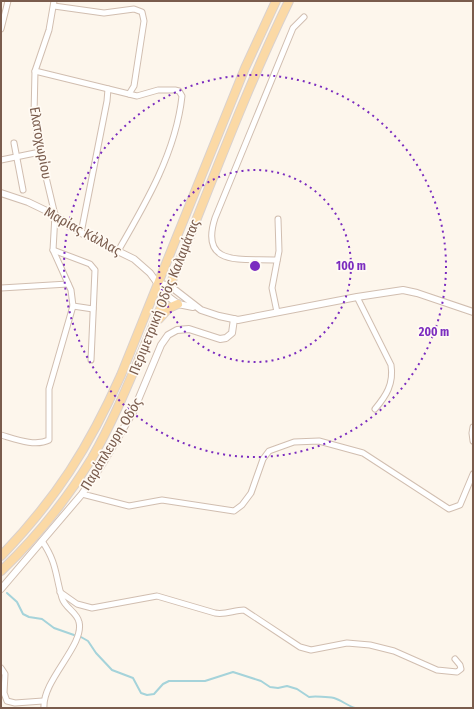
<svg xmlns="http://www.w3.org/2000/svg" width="474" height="709" viewBox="0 0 474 709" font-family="'Fira Sans Condensed',sans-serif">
  <rect width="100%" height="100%" fill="#fdf6ec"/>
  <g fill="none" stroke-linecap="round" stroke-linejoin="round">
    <g stroke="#a5d3da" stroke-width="2">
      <path d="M7,593L17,602L23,614L29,617L42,619L54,628L74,635"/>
      <path d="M81,637L88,641L96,653L112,670L133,678L141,693L147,695L154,694L163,684L169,681H205L233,672L261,681L270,687L278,688L287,686L297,689L309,697C314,696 329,697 334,698C341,700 348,706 355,708"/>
    </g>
    <g stroke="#d1beb0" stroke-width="7">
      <g id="minor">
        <path d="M54,6L104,13L134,9L142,12L144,21L134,86L129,94"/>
        <path d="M1,29L8,1"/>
        <path d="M35,71L137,96L158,90H175L179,91L182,96C176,152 146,203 118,251"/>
        <path d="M14,143L23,190"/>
        <path d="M1,160L40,152"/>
        <path d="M81,233L107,101L108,89"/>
        <path d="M53,250L90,264L95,270L91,360"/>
        <path d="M277,260C243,258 199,268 215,218L293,28L304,17"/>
        <path d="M1,288L68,284"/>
        <path d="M357,297L391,365C394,384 386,396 375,409"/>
        <path d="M73,306L93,309"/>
        <path d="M277,312L272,288L279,251L278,219"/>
        <path d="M473,427L472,433L473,441"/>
        <path d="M1,435C15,439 35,447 49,440V389L73,306L71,290L53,250L55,215L40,152L34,115L35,71L49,30L54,1"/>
        <path d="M82,494L129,506L162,500L234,511L242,505L251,493L263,459L269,451L294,442L319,441L363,453L449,509L460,505L473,474"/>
        <path d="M42,541C57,563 55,574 62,598C65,608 77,612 79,622C85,645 42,680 44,708"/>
        <path d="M60,592L77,604L92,608L157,596L215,613C226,615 234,610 244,610L300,647L311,650L347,643L370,645L394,651L437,670L457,672L461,669L460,665L455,659"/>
        <path d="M1,668L5,674L4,693L7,701L15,703L43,701"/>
      </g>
    </g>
    <g stroke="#d1beb0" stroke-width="8">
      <g id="tertiary">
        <path d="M1,193L28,202L55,215L81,233L134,259L150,273L166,295L178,304L193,307"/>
        <path d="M157,283L170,286L201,310L219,316L238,320L357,297L403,290L417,293L473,312"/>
        <path d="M1,589L82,494L103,463L133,412L161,345L168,335L177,330L189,329L220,339L226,338L232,333L234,319"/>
      </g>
    </g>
    <g stroke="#dad1cd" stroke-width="10">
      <g id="primary">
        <path d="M159,319L169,308L178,304"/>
        <path d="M1,556C56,499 89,447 121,375L245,68L276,1"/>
        <path d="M1,571C36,538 67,499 92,458C118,413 136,364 157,317C201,212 239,104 289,1"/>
      </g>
    </g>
    <use href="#minor" stroke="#fff" stroke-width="5"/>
    <use href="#tertiary" stroke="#fff" stroke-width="6"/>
    <use href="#primary" stroke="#fbd9a5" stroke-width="8"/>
  </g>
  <g fill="none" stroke="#7b2cbf" stroke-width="2" stroke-dasharray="2 4">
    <circle cx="255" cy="266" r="96"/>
    <circle cx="255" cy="266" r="191"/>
  </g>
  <g text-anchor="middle" stroke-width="3.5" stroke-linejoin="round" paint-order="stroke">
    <g font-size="14" fill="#7a5c4d" stroke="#fffaf3">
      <text transform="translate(41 143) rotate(80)" y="5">Ελατοχωρίου</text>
      <text transform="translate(83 231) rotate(29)" y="5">Μαρίας Κάλλας</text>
      <text transform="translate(164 297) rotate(-68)" y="5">Περιμετρική Οδός Καλαμάτας</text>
      <text transform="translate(111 444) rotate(-59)" y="5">Παράπλευρη Οδός</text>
    </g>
  </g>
  <circle cx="255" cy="266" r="6" fill="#7b2cbf" stroke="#fffaf3" stroke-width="2"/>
  <g font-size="12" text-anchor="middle" font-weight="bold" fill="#7b2cbf" stroke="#fffaf3" stroke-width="3.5" stroke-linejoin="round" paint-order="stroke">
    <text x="351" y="270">100 m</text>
    <text x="434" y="336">200 m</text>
  </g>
  <rect width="474" height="709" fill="none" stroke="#7a5c4d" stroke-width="4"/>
</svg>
